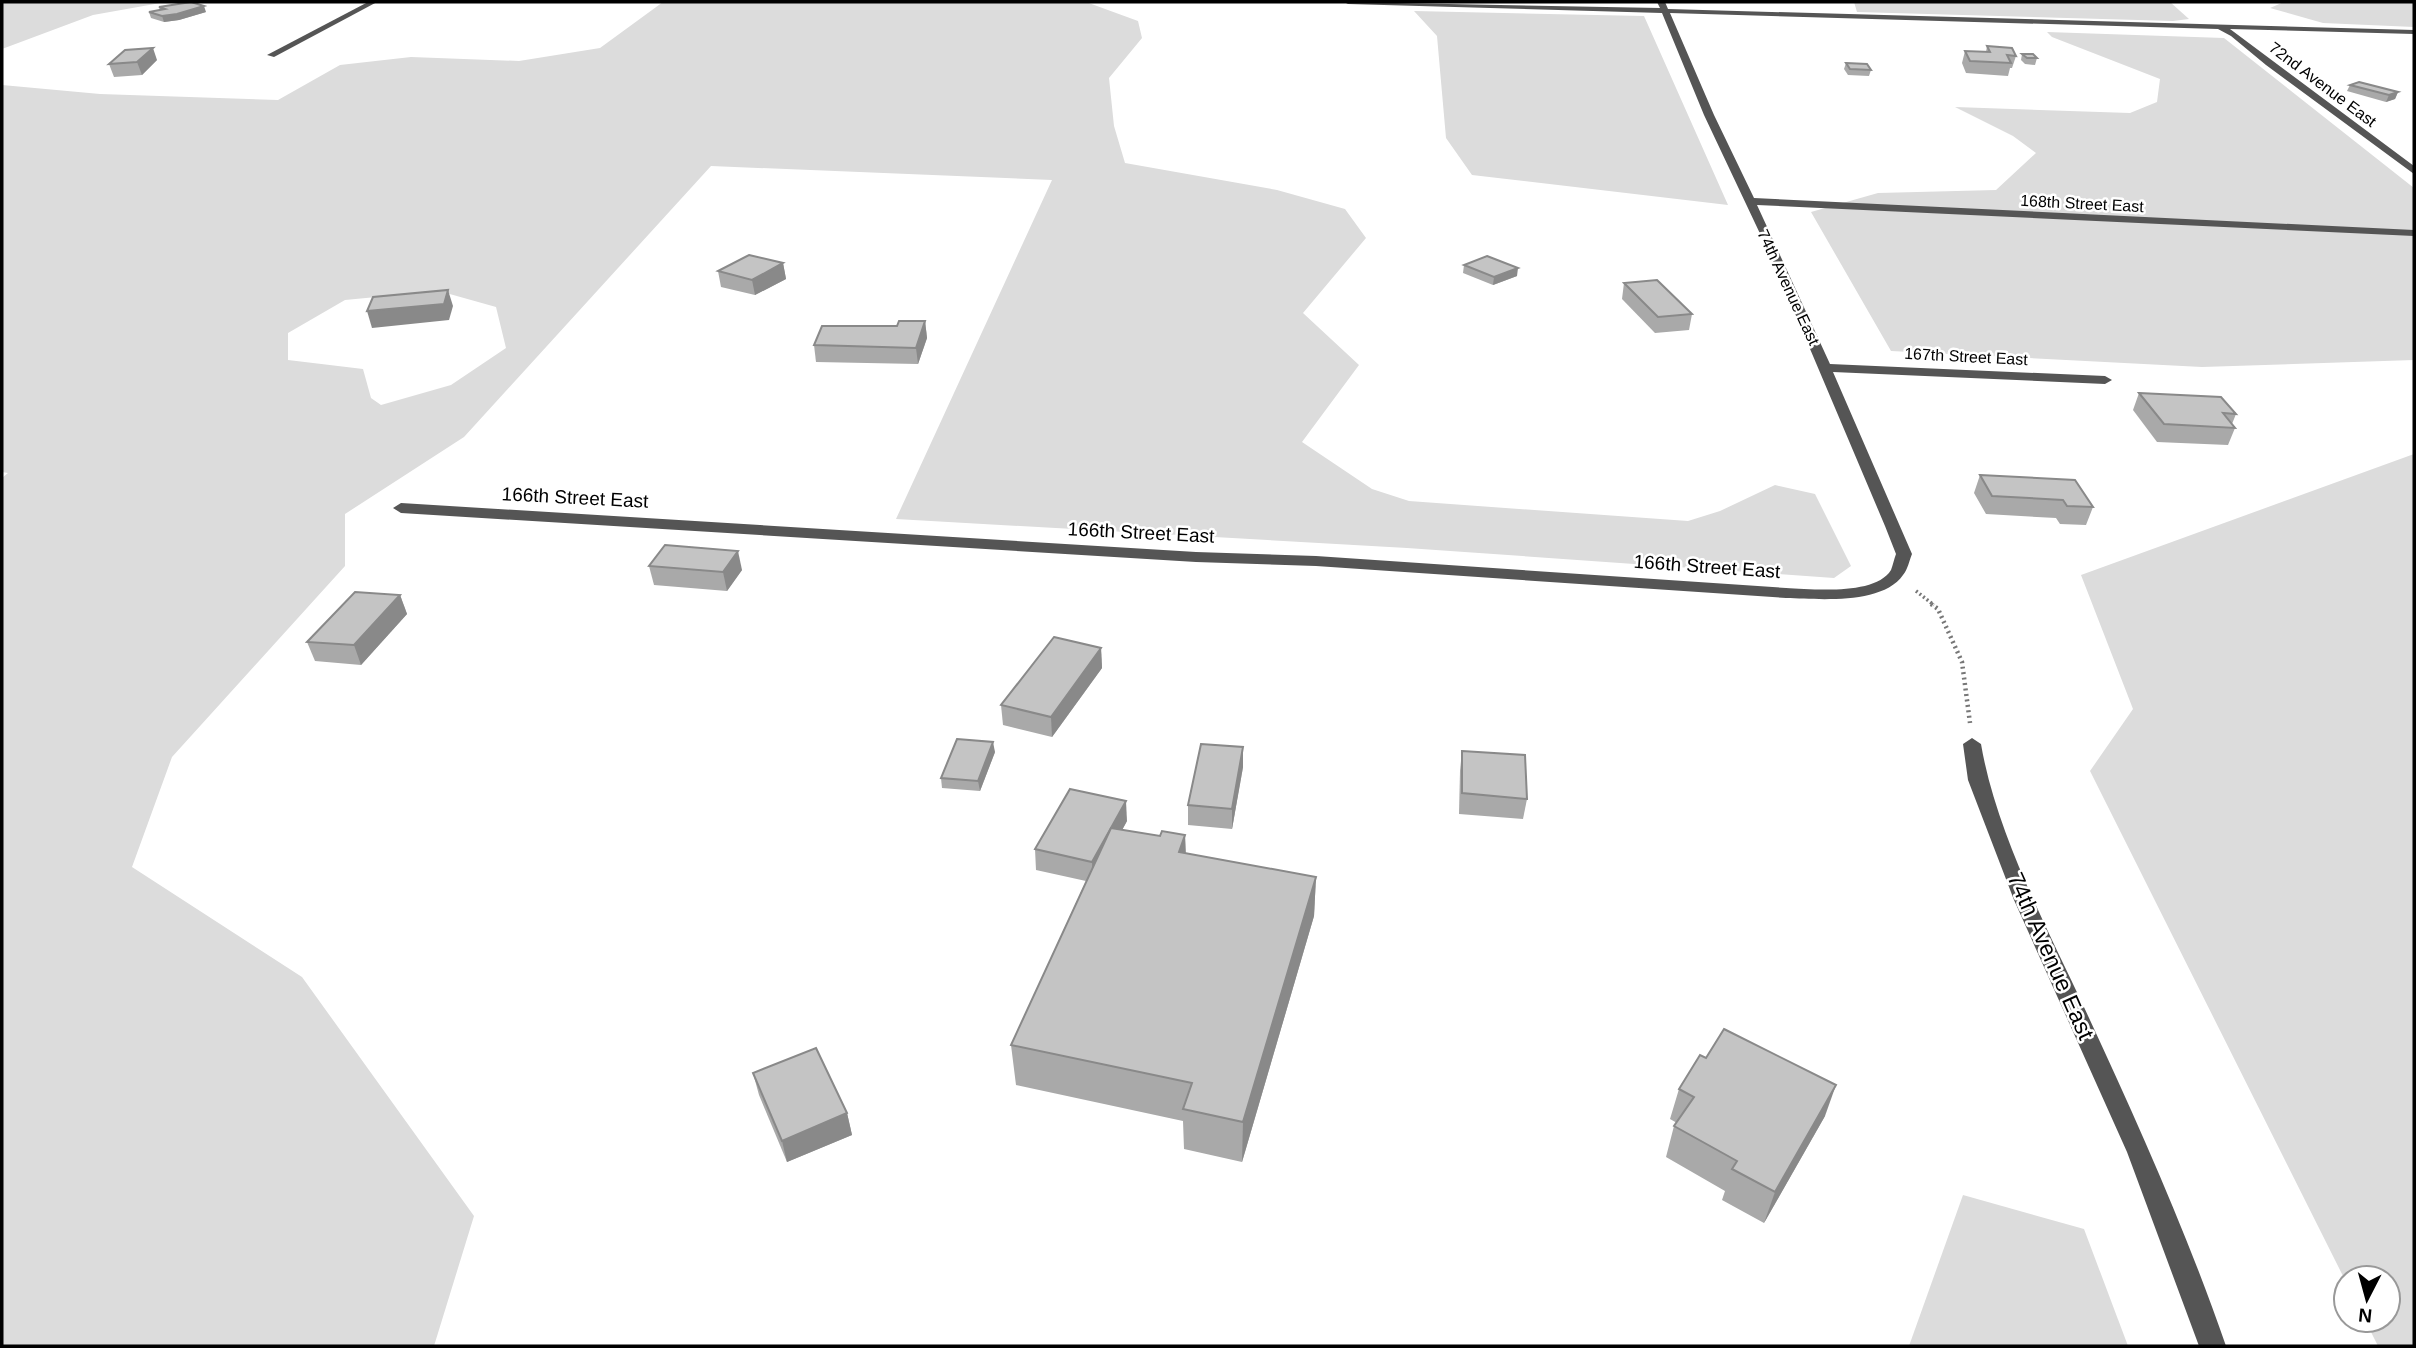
<svg xmlns="http://www.w3.org/2000/svg" width="2416" height="1348" viewBox="0 0 2416 1348" font-family="Arial,sans-serif">
  <rect width="100%" height="100%" fill="#fff"/>
  <g fill="#dcdcdc" fill-rule="evenodd">
    <path d="M2,2H166L93,15L2,49Z"/>
    <path d="M663,2H1086L1138,21L1142,38L1109,78L1114,126L1125,163L1277,190L1345,209L1366,238L1303,313L1359,365L1302,442L1372,489L1409,501L1688,521L1720,511L1775,485L1815,494L1851,566L1834,578L1407,548L896,519L1052,180L711,166L464,437L345,514V566L172,757L132,867L302,977L474,1216L434,1346H2V478L8,473L2,472V85L100,94L278,100L340,65L411,57L519,61L600,48ZM439,291L496,307L506,348L451,385L381,405L371,398L363,369L288,360V333L345,300Z"/>
    <path d="M1854,2H2170L2189,19L2173,21L1857,12Z"/>
    <path d="M2284,2H2414V27L2323,23L2270,8Z"/>
    <path d="M1414,11L1644,16L1728,205L1472,175L1446,138L1437,36Z"/>
    <path d="M2047,32L2224,38L2414,188V360L2202,367L1891,351L1811,212L1878,193L1996,190L2036,153L2013,136L1955,107L2130,113L2157,102L2160,79L2052,37Z"/>
    <path d="M2414,454V1346H2378L2365,1320H2388V1278H2346V1282L2090,771L2133,709L2081,575Z"/>
    <path d="M1963,1195L2084,1229L2128,1346H1909Z"/>
  </g>
  <g fill="none" stroke-linecap="round" stroke-linejoin="round">
    <path stroke="#777" stroke-width="3.5" stroke-dasharray="2 2.5" stroke-linecap="butt" d="M1916,591L1934,605"/>
    <path stroke="#777" stroke-width="4.5" stroke-dasharray="2 3.5" stroke-linecap="butt" d="M1931,604L1938,609L1962,662L1970,723"/>
    <g fill="#555" fill-rule="evenodd">
      <path d="M368,2H377L274,57L267,55Z"/>
      <path d="M1344,2L1660,8L1657,2H1665L1668,9L2414,30V34L2230,29L2414,166V174L2266,65L2231,36L2218,29L1670,13L1714,115L1754,198L2414,230V236L1757,205L1830,364L2105,376L2112,380L2105,384L1833,372L1912,554C1909,561 1908,569 1903,575C1882,605 1819,599 1786,598L1316,566L1196,562L401,513L393,508L401,503L1196,552L1316,556L1786,588C1812,589 1875,596 1891,570C1893,565 1894,559 1896,554L1885,526L1772,259L1704,115L1662,13L1348,4Z"/>
      <path d="M1972,738L1981,744C1996,832 2045,924 2083,1005C2135,1117 2186,1230 2226,1346H2199L2127,1152L2014,900L1968,780L1963,744Z"/>
    </g>
  </g>
  <g fill="#a9a9a9">
    <path d="M159,7L206,12L179,20L164,22L151,18L149,12L160,10Z"/>
    <path d="M1987,46L2016,56L2012,68H2010L2008,76L1966,73L1962,63L1965,51L1986,52Z"/>
    <path d="M2022,54L2037,58L2035,65L2025,64L2021,60Z"/>
    <path d="M157,60L142,75L114,77L109,64Z"/>
    <path d="M1846,63L1871,70L1869,76L1848,75L1844,69Z"/>
    <path d="M2350,85L2398,92L2395,99L2386,102L2347,91Z"/>
    <path d="M783,263L786,279L755,295L721,287L718,271Z"/>
    <path d="M1464,265L1517,276L1493,285L1463,273Z"/>
    <path d="M1624,283L1692,314L1689,330L1655,333L1622,299Z"/>
    <path d="M925,321L927,338L918,364L816,362L814,345L897,326Z"/>
    <path d="M2139,393L2236,414L2232,424L2235,428L2228,445L2157,442L2133,410Z"/>
    <path d="M1980,475L2093,507L2086,525L2060,524L2056,518L1986,514L1974,493Z"/>
    <path d="M649,566L742,570L727,591L654,585Z"/>
    <path d="M400,595L407,614L361,665L315,661L307,642Z"/>
    <path d="M1101,648L1102,668L1052,737L1003,725L1001,705Z"/>
    <path d="M1243,747V767L1232,829L1188,825V805Z"/>
    <path d="M1462,751L1527,799L1523,819L1459,814L1460,771Z"/>
    <path d="M995,752L980,791L942,788L941,778Z"/>
    <path d="M1127,821L1122,830L1160,836L1185,835L1186,853L1316,877L1314,916L1242,1162L1184,1149L1183,1121L1016,1085L1011,1045L1086,881L1036,870L1035,849Z"/>
    <path d="M753,1073L847,1113L852,1135L787,1162L759,1095Z"/>
    <path d="M1679,1089L1825,1116L1764,1223L1722,1200L1725,1191L1666,1157L1674,1126L1677,1123L1670,1119Z"/>
  </g>
  <g fill="#898989">
    <path d="M204,6L206,12L179,20L164,22L162,16Z"/>
    <path d="M153,48L157,60L142,75L137,62Z"/>
    <path d="M2398,92L2395,99L2386,102L2389,95Z"/>
    <path d="M783,263L786,279L755,295L752,280Z"/>
    <path d="M1518,268L1517,276L1493,285L1494,277Z"/>
    <path d="M448,290L453,306L449,320L372,328L367,311Z"/>
    <path d="M925,321L927,338L918,364L916,348Z"/>
    <path d="M738,551L742,570L727,591L723,572Z"/>
    <path d="M400,595L407,614L361,665L354,645Z"/>
    <path d="M1101,648L1102,668L1052,737L1051,717Z"/>
    <path d="M993,742L995,752L980,791L978,781Z"/>
    <path d="M1243,747V767L1232,829V809Z"/>
    <path d="M1126,801L1127,821L1093,883L1092,862Z"/>
    <path d="M1185,835L1186,874L1179,852Z"/>
    <path d="M1316,877L1314,916L1242,1162L1243,1122Z"/>
    <path d="M1836,1085L1825,1116L1764,1223L1775,1192Z"/>
    <path d="M847,1113L852,1135L787,1162L782,1141Z"/>
  </g>
  <g fill="#c4c4c4" stroke="#898989" stroke-width="2">
    <path d="M191,2L204,6L177,14L162,16L149,12L165,9L159,7Z"/>
    <path d="M1987,46L2012,48L2016,56L2007,55L2011,63L1970,61L1965,51L1990,52Z"/>
    <path d="M153,48L137,62L109,64L125,50Z"/>
    <path d="M2022,54H2033L2037,58H2027Z"/>
    <path d="M1846,63L1867,64L1871,70L1850,69Z"/>
    <path d="M2359,82L2398,92L2389,95L2350,85Z"/>
    <path d="M749,255L783,263L752,280L718,271Z"/>
    <path d="M1487,256L1518,268L1494,277L1464,265Z"/>
    <path d="M1657,280L1692,314L1658,317L1624,283Z"/>
    <path d="M448,290L444,304L367,311L373,297Z"/>
    <path d="M899,321H925L916,348L814,345L822,326H897Z"/>
    <path d="M2139,393L2221,397L2236,414L2223,413L2235,428L2164,424Z"/>
    <path d="M1980,475L2075,480L2093,507L2067,506L2063,500L1992,496Z"/>
    <path d="M665,545L738,551L723,572L649,566Z"/>
    <path d="M355,592L400,595L354,645L307,642Z"/>
    <path d="M1054,637L1101,648L1051,717L1001,705Z"/>
    <path d="M957,739L993,742L978,781L941,778Z"/>
    <path d="M1201,744L1243,747L1232,809L1188,805Z"/>
    <path d="M1462,751L1525,755L1527,799L1462,793Z"/>
    <path d="M1070,789L1126,801L1092,862L1035,849Z"/>
    <path d="M1111,828L1160,836L1162,831L1185,835L1179,852L1316,877L1243,1122L1183,1109L1192,1083L1011,1045Z"/>
    <path d="M1724,1029L1836,1085L1775,1192L1732,1169L1737,1161L1674,1126L1694,1097L1679,1089L1700,1055L1706,1058Z"/>
    <path d="M816,1048L847,1113L782,1141L753,1073Z"/>
  </g>
  <g text-anchor="middle" stroke-width="5" stroke-linejoin="round" paint-order="stroke">
    <g font-size="16" fill="#000" stroke="#fff">
      <text transform="translate(2323 84) rotate(37)" y="6">72nd Avenue East</text>
      <text transform="translate(2082 203) rotate(3)" y="6">168th Street East</text>
      <text transform="translate(1789 287) rotate(65)" y="6">74th Avenue East</text>
      <text transform="translate(1966 356) rotate(3)" y="6">167th Street East</text>
    </g>
    <g font-size="19" fill="#000" stroke="#fff">
      <text transform="translate(575 497) rotate(3)" y="7">166th Street East</text>
      <text transform="translate(1141 532) rotate(3)" y="7">166th Street East</text>
      <text transform="translate(1707 566) rotate(4)" y="7">166th Street East</text>
    </g>
    <g font-size="23" fill="#000" stroke="#fff">
      <text transform="translate(2051 956) rotate(66)" y="8">74th Avenue East</text>
    </g>
  </g>
  <rect width="2416" height="1348" fill="none" stroke="#000000" stroke-width="7"/>
  <g transform="translate(2367 1299) rotate(186)"><circle r="33" fill="#ffffff" stroke="#999999" stroke-width="2"/>
  <path d="M0-5L12 26L0 18L-12 26Z" fill="#000000"/>
  <text y="-10" font-size="19" font-weight="bold" text-anchor="middle" fill="#000000">N</text>
  </g>
</svg>
